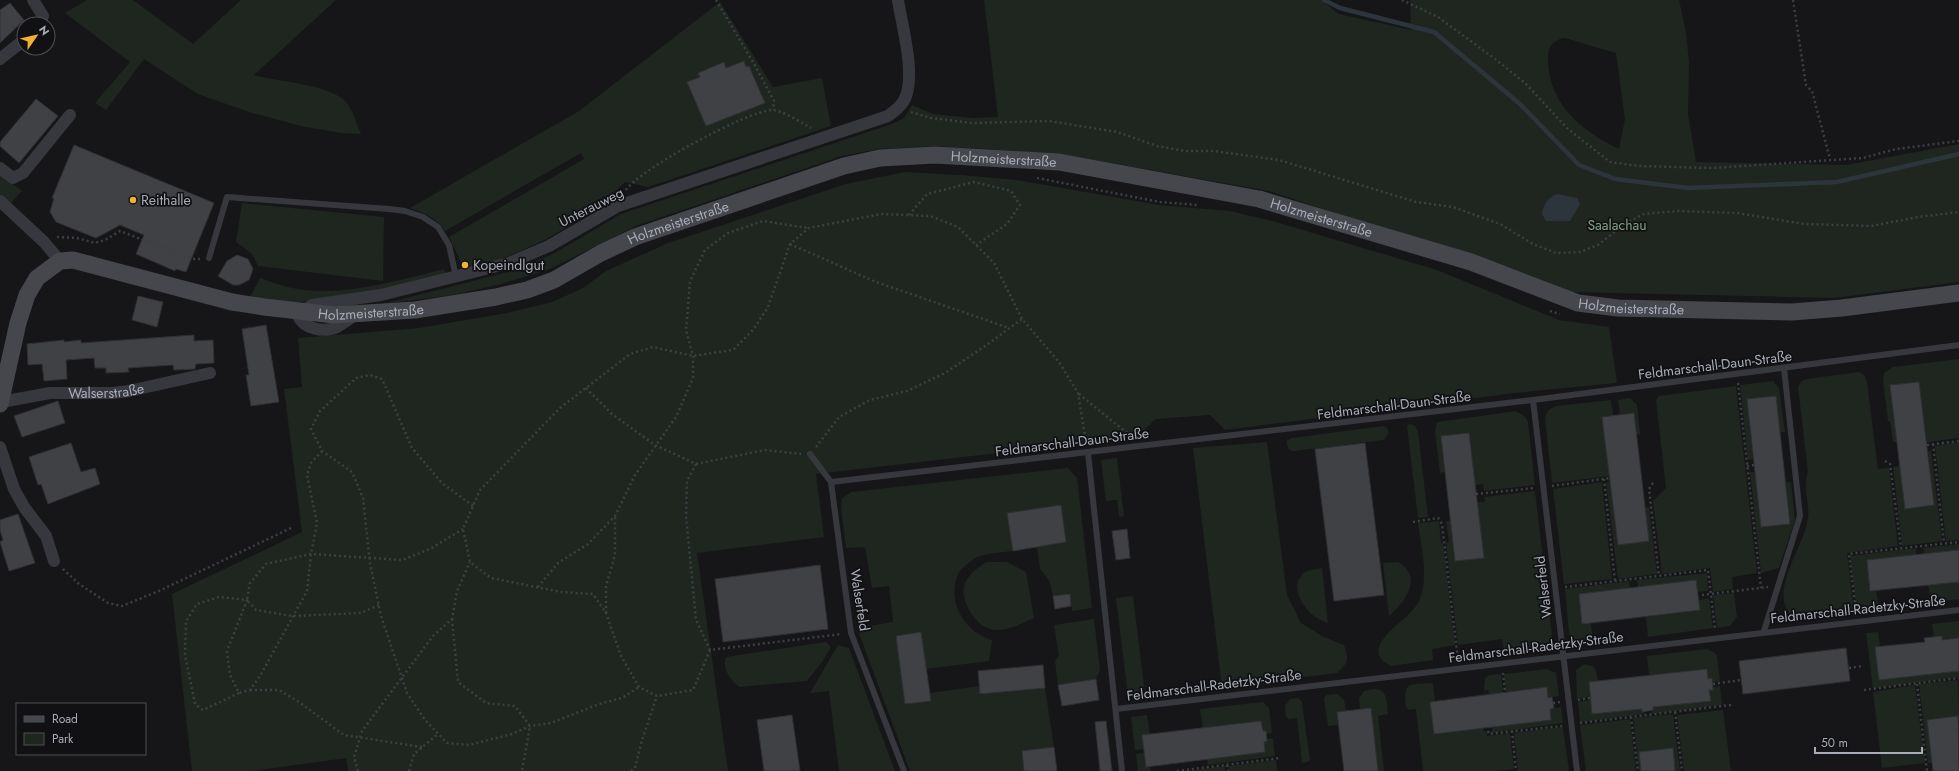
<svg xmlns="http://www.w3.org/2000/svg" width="1959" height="771" viewBox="0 0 1959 771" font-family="Jost,sans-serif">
  <rect width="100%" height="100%" fill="#161618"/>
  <g fill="#1e261f" fill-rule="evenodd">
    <path d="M87,0H133L193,44L241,0H336L254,75C279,82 328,84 345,101C353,109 357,125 361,134L341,133L301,126L249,112L198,94L144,59L106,110L95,103L130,62L65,13Z"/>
    <path d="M984,0H1321L1339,14L1411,30L1410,0H1679L1686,32L1689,62L1688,114L1696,162L1846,165L1959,144V282L1834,298L1570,292L1269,191L1060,154L935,146L879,149L842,156L636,226L550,269L501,284L453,295L383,304L512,271L553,254L621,214L892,124L904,118L912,105L933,114L973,118L998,117ZM1565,38L1616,53L1625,119L1619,149C1580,131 1546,101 1548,55C1549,45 1555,39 1565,38Z"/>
    <path d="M720,2L773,87L822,78L831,126L648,187L625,182C578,228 527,252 465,271L449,237L584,159L581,153L445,231C437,218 424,213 410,208L579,111Z"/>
    <path d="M905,172L960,175L1017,180L1159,205L1230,211L1276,222L1437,270L1559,320L1609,327L1617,383L1515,393L1225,430L1210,415L1156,419L1136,437L816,474L824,537L697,553L728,771H348L346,758L253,771H192L172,594L302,532L284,389L302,387L298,338L419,328L507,313L552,302L583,288L606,271L668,243L846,184Z"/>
    <path d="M0,174L22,191L10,204L0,195Z"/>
    <path d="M242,203L384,217L383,281L258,266L252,254L236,242Z"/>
    <path d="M444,269L446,275L380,291L311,301L290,303L250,297L260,278C274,283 288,288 304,290C351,295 399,280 444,269Z"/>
    <path d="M1959,359V438L1927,442L1919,382L1890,385L1897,442H1893L1890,421H1888L1883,380L1884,373L1893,367Z"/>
    <path d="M1859,372L1865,376L1867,382L1878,469L1889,468L1898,546L1847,553L1854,611L1796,618C1763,598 1805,547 1808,518C1810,501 1802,491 1808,472L1798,387L1801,382L1806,379Z"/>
    <path d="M1773,381L1779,388L1785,432H1780L1776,396L1747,399L1753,459L1748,460L1740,385Z"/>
    <path d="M1736,386L1757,573L1732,577L1733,589L1713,592L1710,568L1662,574L1653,501L1666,488L1656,400L1659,396Z"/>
    <path d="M1630,398L1637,405L1640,434L1636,435L1634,413L1620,414L1618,400Z"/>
    <path d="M1611,400L1613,415L1602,417L1610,476L1552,483L1545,419C1546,411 1549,409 1556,406Z"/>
    <path d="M1516,411L1525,417L1528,422L1535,485L1484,491L1483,484L1475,485L1469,433L1441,436L1445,472L1440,473L1435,431L1437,422Z"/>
    <path d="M1410,424L1415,426L1418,432L1428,517L1418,518L1407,426Z"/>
    <path d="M1383,426L1387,428L1389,432L1384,440L1294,451L1289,450L1287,445V440L1292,438Z"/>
    <path d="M1267,442L1287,595L1301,623L1322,636L1344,645C1349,659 1349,663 1337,673L1222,687L1193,448Z"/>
    <path d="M1959,442V540L1946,541L1935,446Z"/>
    <path d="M1931,450L1942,541L1902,546L1893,467L1900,466L1905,509L1934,505L1928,451Z"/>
    <path d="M1117,458L1124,516L1119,517L1117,500L1106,501L1101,460Z"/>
    <path d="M1068,468L1077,478L1092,608L1072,611L1070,595L1053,596L1049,580L1040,569L1037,547L1066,542L1061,505L1007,513L1013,551C1003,552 980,554 974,559C969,563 960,569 958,574C946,602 965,632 992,640L989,661L926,669L921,632L896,636L906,704L930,701V693L979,686L980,694L1045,688L1054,747L1022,751L1024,771H910L857,628L893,622L889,586L872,588L865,547L846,548L841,509L842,498L851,492Z"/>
    <path d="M1750,472H1755L1761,527L1790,524L1786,482H1791L1795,520L1779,568L1761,573Z"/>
    <path d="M1610,481L1618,545L1649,540L1645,508L1649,507L1657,574L1618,579L1606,482Z"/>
    <path d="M1602,482L1612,579L1564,584L1553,489Z"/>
    <path d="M1535,491L1552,635L1550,642L1539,647L1504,652L1502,639L1458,645L1446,543L1449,542L1446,521H1451L1455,561L1483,558L1477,502H1485L1484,497Z"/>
    <path d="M1439,521L1441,543H1443L1455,645L1432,649L1433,660L1391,666C1353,646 1413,620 1420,599C1429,576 1421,548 1418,523Z"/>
    <path d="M1959,544V550L1924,554L1923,548Z"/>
    <path d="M1916,548V555L1867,560L1876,590L1879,609L1857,611L1850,556Z"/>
    <path d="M986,562H1007L1026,572L1034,618C1021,624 1004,633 990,629C975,625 961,602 964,587C967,575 976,569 986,562Z"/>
    <path d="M1398,562C1424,577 1405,602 1389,616L1383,563Z"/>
    <path d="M1322,568L1328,623C1323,621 1318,619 1314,616C1303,608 1290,586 1302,575C1307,569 1315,570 1322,568Z"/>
    <path d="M1707,573L1708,591L1697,592L1696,580L1638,587L1637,580Z"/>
    <path d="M1629,581L1630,588L1591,623L1593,643L1577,644L1571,640L1569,633L1565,589Z"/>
    <path d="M1959,582V599L1936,602L1930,595L1928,585Z"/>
    <path d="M1734,593L1737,617L1730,626L1717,628L1713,595Z"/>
    <path d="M1133,596L1145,694L1128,696L1116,598Z"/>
    <path d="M1709,598L1713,628L1648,637L1646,617L1700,610L1699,600Z"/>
    <path d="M1094,619L1100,670L1096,679L1058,685L1055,661L1059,656L1054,625Z"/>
    <path d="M1959,621V638L1942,640V636L1934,637L1932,624Z"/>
    <path d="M1878,632L1880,647H1875L1879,680L1959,671V677L1873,688L1866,633Z"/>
    <path d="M826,642L831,647L822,662L807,681L739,687C730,678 722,671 726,657Z"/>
    <path d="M838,645L849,648L895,771H839L829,691L810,693Z"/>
    <path d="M1707,649L1715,653L1717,656L1720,681L1713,682L1712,678L1708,679L1707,669L1649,675L1647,656Z"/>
    <path d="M1584,664L1594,667L1596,671L1598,681L1589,682L1590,697L1577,699L1576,670Z"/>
    <path d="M1547,669L1556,673L1559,696L1548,698L1547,687L1506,692L1504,674Z"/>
    <path d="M1501,674L1503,693L1489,694L1488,690L1484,691L1485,679L1489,675Z"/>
    <path d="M1958,680L1959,724L1958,716L1927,720L1932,763H1928L1919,684Z"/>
    <path d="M1433,683L1435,701L1430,702L1434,734L1483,728V731H1486L1487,736L1510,733L1514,769L1496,771H1423L1416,709L1409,710L1406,707C1402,680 1411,685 1433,683Z"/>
    <path d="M1915,685L1925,763L1882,768L1873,692Z"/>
    <path d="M1720,686L1722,705L1651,714L1653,707L1710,701L1709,690L1713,689V687Z"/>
    <path d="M1374,689C1388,689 1387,703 1388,714L1378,716L1384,771H1378L1371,708L1360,709L1359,698L1364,691Z"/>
    <path d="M1337,694L1344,700L1346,711L1337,712L1338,725L1328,726L1324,698L1327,695Z"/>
    <path d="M1298,698L1302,702L1310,761L1302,763L1297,718L1288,719L1286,716L1285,706L1290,699Z"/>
    <path d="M1591,700L1592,714L1642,709L1645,714L1580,722L1578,702Z"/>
    <path d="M1263,702L1269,708L1272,733L1267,734L1266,731H1263L1261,721L1203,728L1200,709Z"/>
    <path d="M1561,707L1563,723L1491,733L1493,727L1551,720L1550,709Z"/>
    <path d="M1723,710L1731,771H1684L1677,715Z"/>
    <path d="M1673,714L1680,771H1675L1673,749L1639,771L1633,718Z"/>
    <path d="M1147,715L1150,734L1142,735L1144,749L1135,750L1131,717Z"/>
    <path d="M1630,719L1636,771H1586L1580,725Z"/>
    <path d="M1563,727L1569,771H1518L1514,733Z"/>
    <path d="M1273,738L1275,756L1208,765L1207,759L1265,752L1264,742L1267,741V739Z"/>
    <path d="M1144,753L1151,771H1138L1136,754Z"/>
    <path d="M1276,760L1277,771H1229V766Z"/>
    <path d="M1225,766V771H1189Z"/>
  </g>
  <path fill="#2c353c" d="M1557,194L1577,198L1580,204L1570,221H1546L1542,214C1543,205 1548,197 1557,194Z"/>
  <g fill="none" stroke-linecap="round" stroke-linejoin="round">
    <path stroke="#2c353c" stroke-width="4.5" d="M1324,0L1340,8L1434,32L1520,104L1579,165L1615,179L1688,188L1837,182L1959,154"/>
  </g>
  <g fill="#404145" stroke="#303034">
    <path d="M10,3L24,20L0,43V10Z"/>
    <path d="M744,61L746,67L749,66L765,103L706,126L687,82L700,77L698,73L724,62L726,68Z"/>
    <path d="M36,99L58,116L19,163L0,146V142Z"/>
    <path d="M74,145L214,203L186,272L176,269L175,271L136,254L144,235L120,225L96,238L56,222L50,212L54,198H52Z"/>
    <path d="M237,255L248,259L253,269L249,280L239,285H233L218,276L227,261Z"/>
    <path d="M138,296L163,302L157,327L132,320Z"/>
    <path d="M266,325L279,402L251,406L246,375H249L242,329Z"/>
    <path d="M194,335V341L213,340L214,363L196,364L195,369L174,370L173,365L128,368L129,372L106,373V368H95L94,358L66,360L67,379L44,381L42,364L28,365L27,344L64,340V342L81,340V343Z"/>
    <path d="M1919,382L1934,505L1905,509L1890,385Z"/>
    <path d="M1776,396L1790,524L1761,527L1747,399Z"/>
    <path d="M58,401L65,423L22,437L14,416Z"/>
    <path d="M1634,413L1649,541L1618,545L1602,417Z"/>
    <path d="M1469,433L1484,558L1455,561L1441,436Z"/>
    <path d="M71,443L81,472L95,468L100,484L48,504L41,484L38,485L29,457Z"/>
    <path d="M1365,443L1384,595L1334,601L1315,449Z"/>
    <path d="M1061,505L1066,542L1013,551L1007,513Z"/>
    <path d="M18,514L35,563L9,571L0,542L3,540L0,530V520Z"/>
    <path d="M1127,529L1130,558L1116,560L1112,531Z"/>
    <path d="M1959,550V582L1870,591L1867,560Z"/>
    <path d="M820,565L828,629L723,642L715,579Z"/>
    <path d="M1696,580L1700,610L1582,624L1579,594Z"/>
    <path d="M1070,594L1071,606L1055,609L1053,596Z"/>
    <path d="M921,632L931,701L905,704L896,636Z"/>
    <path d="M1942,636V640L1959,638V671L1879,680L1875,647L1925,642L1924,638Z"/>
    <path d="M1846,648L1850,681L1743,694L1739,661Z"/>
    <path d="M1043,665L1045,688L980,694L978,671Z"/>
    <path d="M1707,669L1708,679L1712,678L1713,690H1709L1711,701L1653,707V710L1642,712V709L1592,714L1589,682Z"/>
    <path d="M1096,679L1099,700L1062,706L1058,685Z"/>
    <path d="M1547,687L1548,698L1552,697L1554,708L1550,709L1551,720L1434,734L1430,702Z"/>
    <path d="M1371,708L1378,771H1344L1337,712Z"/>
    <path d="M792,715L800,771H764L757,720Z"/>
    <path d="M1958,716L1959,771H1933L1927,720Z"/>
    <path d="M1106,721L1112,771H1100L1095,722Z"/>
    <path d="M1261,721L1263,731H1266L1267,741L1264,742L1265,752L1146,767L1142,735Z"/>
    <path d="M1054,747L1057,771H1024L1022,751Z"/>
    <path d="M1673,748L1675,771H1641L1639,752Z"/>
  </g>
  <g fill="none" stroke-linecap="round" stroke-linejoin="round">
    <g stroke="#3d3f44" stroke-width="2.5" stroke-dasharray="2 3" stroke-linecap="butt">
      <path d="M716,0L753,62L774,101L773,110"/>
      <path d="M1402,0L1438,17L1495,59L1525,83L1568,129L1610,162L1639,166L1712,168L1863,158L1896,149L1959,141"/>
      <path d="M1793,0L1806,85L1812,91L1830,159"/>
      <path d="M911,112L931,118L972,123L1049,121L1117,132L1157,146L1185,151H1214L1279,160L1416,202L1453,207L1500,224L1533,244L1556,253L1580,252L1598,245L1626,223L1644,214L1677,211L1737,213L1804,224L1871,226L1918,217L1959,212"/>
      <path d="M1037,178L1160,202L1198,205"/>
      <path d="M626,190C640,169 747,111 772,110C782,110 802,123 811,128"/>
      <path d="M909,215L927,194L974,182L1011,191L1020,205L1007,224L976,245"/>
      <path d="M57,237L77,238L95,243L105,240L120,231L192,259H200"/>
      <path d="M790,244L876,282L1009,328"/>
      <path d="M1550,311L1560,314"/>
      <path d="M1738,383L1761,588"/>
      <path d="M586,388L612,414L655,445L696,464L765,450L801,454"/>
      <path d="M1079,394L1132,437"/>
      <path d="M1933,444L1944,543"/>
      <path d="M1927,445L1959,441"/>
      <path d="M816,447L839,417L870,400L907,391L945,373L988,344L1022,319"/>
      <path d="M1885,461L1890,464L1901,548"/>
      <path d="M696,464L687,481L686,516L696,620L710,650L842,634"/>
      <path d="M1747,466L1754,465"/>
      <path d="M1604,479L1615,581"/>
      <path d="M1653,483L1649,489L1659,576"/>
      <path d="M1552,486L1610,478"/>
      <path d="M1476,494L1534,488"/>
      <path d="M473,506L442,483L412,448L382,379L370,375L356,378L320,411L311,429L322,451L352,472L363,498L370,563L381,616L407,693L425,720L447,743L469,745L512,734L530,726L551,723L599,704L622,698L639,687"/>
      <path d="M1413,522L1438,518L1442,524L1458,660"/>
      <path d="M63,569L79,584L108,603L122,606L159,591L291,528"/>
      <path d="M538,587L558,563L588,544L615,516L635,475L676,417L693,378V356L686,330L690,281L705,250L728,233L763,221L808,228"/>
      <path d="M1565,587L1708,570L1715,629"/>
      <path d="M1702,595L1768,587"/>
      <path d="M379,605L361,613L292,616L256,610L247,600L250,583L266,564L311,554L402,560L430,549L463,529"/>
      <path d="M1856,612L1849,554L1959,542"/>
      <path d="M606,613V586L615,555V517"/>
      <path d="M452,619L458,682L486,703L515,706L530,726L522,771"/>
      <path d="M710,650L693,690L657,696L639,687L621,656L606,613L593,594L561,592L491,578L470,562L463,529L480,490L560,408L630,354L653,347L693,356L733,350L753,330L768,307L790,244L809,228L881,214L930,216L958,227L994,263L1022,319L1059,362L1078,393L1086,442"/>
      <path d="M1849,668L1862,666"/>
      <path d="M1503,673L1505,692"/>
      <path d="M1713,684L1741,680"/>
      <path d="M1917,684L1927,771"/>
      <path d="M250,690H279L299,702L344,735L422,747"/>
      <path d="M1864,690L1959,678"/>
      <path d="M239,693L203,710L195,704L185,655L186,621L197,604L219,597L247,600L227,651L230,675L239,693L250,690L260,676L307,591L311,554L317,523L307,475L311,463L322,451"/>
      <path d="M1578,700L1590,698"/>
      <path d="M1553,703L1561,702"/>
      <path d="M1675,712L1682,771"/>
      <path d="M1631,717L1638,771"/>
      <path d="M1580,723L1731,705"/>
      <path d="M1488,731L1489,734L1562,726"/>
      <path d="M1512,731L1516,771"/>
      <path d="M1227,765L1228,771"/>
      <path d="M358,771L354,757L362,731L433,636L452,619L457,591L470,562"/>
      <path d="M409,771L414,754L438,734"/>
      <path d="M631,771L635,768L642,740L657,696"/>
      <path d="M1177,771L1281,758"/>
    </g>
    <g stroke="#37383d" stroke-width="6">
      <path d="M209,258L227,197L389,209L405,211L423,217L438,227L449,245L456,277"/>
      <path d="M1533,400L1577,771"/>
      <path d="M1088,453L1122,771"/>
      <path d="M810,454L831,482L851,633L904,771"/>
      <path d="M831,482L1533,400L1959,345"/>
      <path d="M1764,631L1800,516L1784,368"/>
      <path d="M1116,709L1959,610"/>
    </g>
    <g stroke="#37383d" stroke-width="12">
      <path d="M33,0L43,16L40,24"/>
      <path d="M0,59L24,40"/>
      <path d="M0,168L13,178L23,173L70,115"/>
      <path d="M0,201L44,242L60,261"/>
      <path d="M356,314C350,319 344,323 337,327C324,333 304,329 298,316L300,313L312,305L381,295L509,263L549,246L618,206L888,116C896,110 903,105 906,96C915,71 902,26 898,0"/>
      <path id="s1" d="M1,402L50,393H112L129,391L210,373"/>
      <path d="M0,447L14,489L24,507L46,536L54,561"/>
    </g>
    <path stroke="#45474d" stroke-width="17" id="s2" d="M0,404L18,323L27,295L37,278L60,261L73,260L232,302L264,307L334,315L415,310L496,297L527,290L554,280L601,253L635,237L844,166L880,158L935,155L1059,162L1259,199L1471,262L1578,303L1618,308L1792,312L1842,308L1959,293"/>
  </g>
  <g fill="#f2b134" stroke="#111113" stroke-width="1.5">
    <circle cx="133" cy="200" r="4"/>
    <circle cx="465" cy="265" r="4"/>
  </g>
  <g text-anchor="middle" stroke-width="3.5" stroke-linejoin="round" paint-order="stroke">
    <g font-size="14" fill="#a8adb8" stroke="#111113">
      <text dy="5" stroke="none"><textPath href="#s2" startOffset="1138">Holzmeisterstraße</textPath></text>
      <text transform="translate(591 207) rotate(-27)" y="5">Unterauweg</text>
      <text dy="5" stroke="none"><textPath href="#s2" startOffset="1462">Holzmeisterstraße</textPath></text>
      <text dy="5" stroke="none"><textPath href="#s2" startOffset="802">Holzmeisterstraße</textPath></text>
      <text dy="5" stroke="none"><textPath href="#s2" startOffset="1786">Holzmeisterstraße</textPath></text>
      <text dy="5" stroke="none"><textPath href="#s2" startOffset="478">Holzmeisterstraße</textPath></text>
      <text transform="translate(1715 365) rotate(-7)" y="5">Feldmarschall-Daun-Straße</text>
      <text dy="5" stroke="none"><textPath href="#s1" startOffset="106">Walserstraße</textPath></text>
      <text transform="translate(1394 405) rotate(-7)" y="5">Feldmarschall-Daun-Straße</text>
      <text transform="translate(1072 442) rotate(-7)" y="5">Feldmarschall-Daun-Straße</text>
      <text transform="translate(1543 587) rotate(-97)" y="5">Walserfeld</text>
      <text transform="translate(860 600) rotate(81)" y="5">Walserfeld</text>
      <text transform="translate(1858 609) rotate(-6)" y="5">Feldmarschall-Radetzky-Straße</text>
      <text transform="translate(1536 647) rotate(-7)" y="5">Feldmarschall-Radetzky-Straße</text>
      <text transform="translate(1214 685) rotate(-7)" y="5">Feldmarschall-Radetzky-Straße</text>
    </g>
    <g font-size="14" fill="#a8adb8" stroke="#111113" text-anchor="start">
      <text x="141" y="205">Reithalle</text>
      <text x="473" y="270">Kopeindlgut</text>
    </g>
    <g font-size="14" fill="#7fa381" stroke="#111113">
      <text x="1617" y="230">Saalachau</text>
    </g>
  </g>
  <rect x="16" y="703" width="130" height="52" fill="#111113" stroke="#4d4f55"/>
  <rect x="24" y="716" width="20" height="6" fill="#45474d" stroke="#4d4f55"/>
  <text x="52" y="723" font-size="12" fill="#a8adb8">Road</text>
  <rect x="24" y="733" width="20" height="12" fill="#1e261f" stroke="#4d4f55"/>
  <text x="52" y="743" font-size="12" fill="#a8adb8">Park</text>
  <g transform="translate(36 36) rotate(56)"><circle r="19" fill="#111113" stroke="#4d4f55"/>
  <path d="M0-3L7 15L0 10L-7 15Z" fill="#f2b134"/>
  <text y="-6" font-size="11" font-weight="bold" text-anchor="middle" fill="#a8adb8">N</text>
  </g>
  <path d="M1815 747v6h107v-6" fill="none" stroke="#a8adb8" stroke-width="2"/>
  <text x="1821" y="747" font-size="12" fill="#a8adb8" stroke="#111113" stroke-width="3" paint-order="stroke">50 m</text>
</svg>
